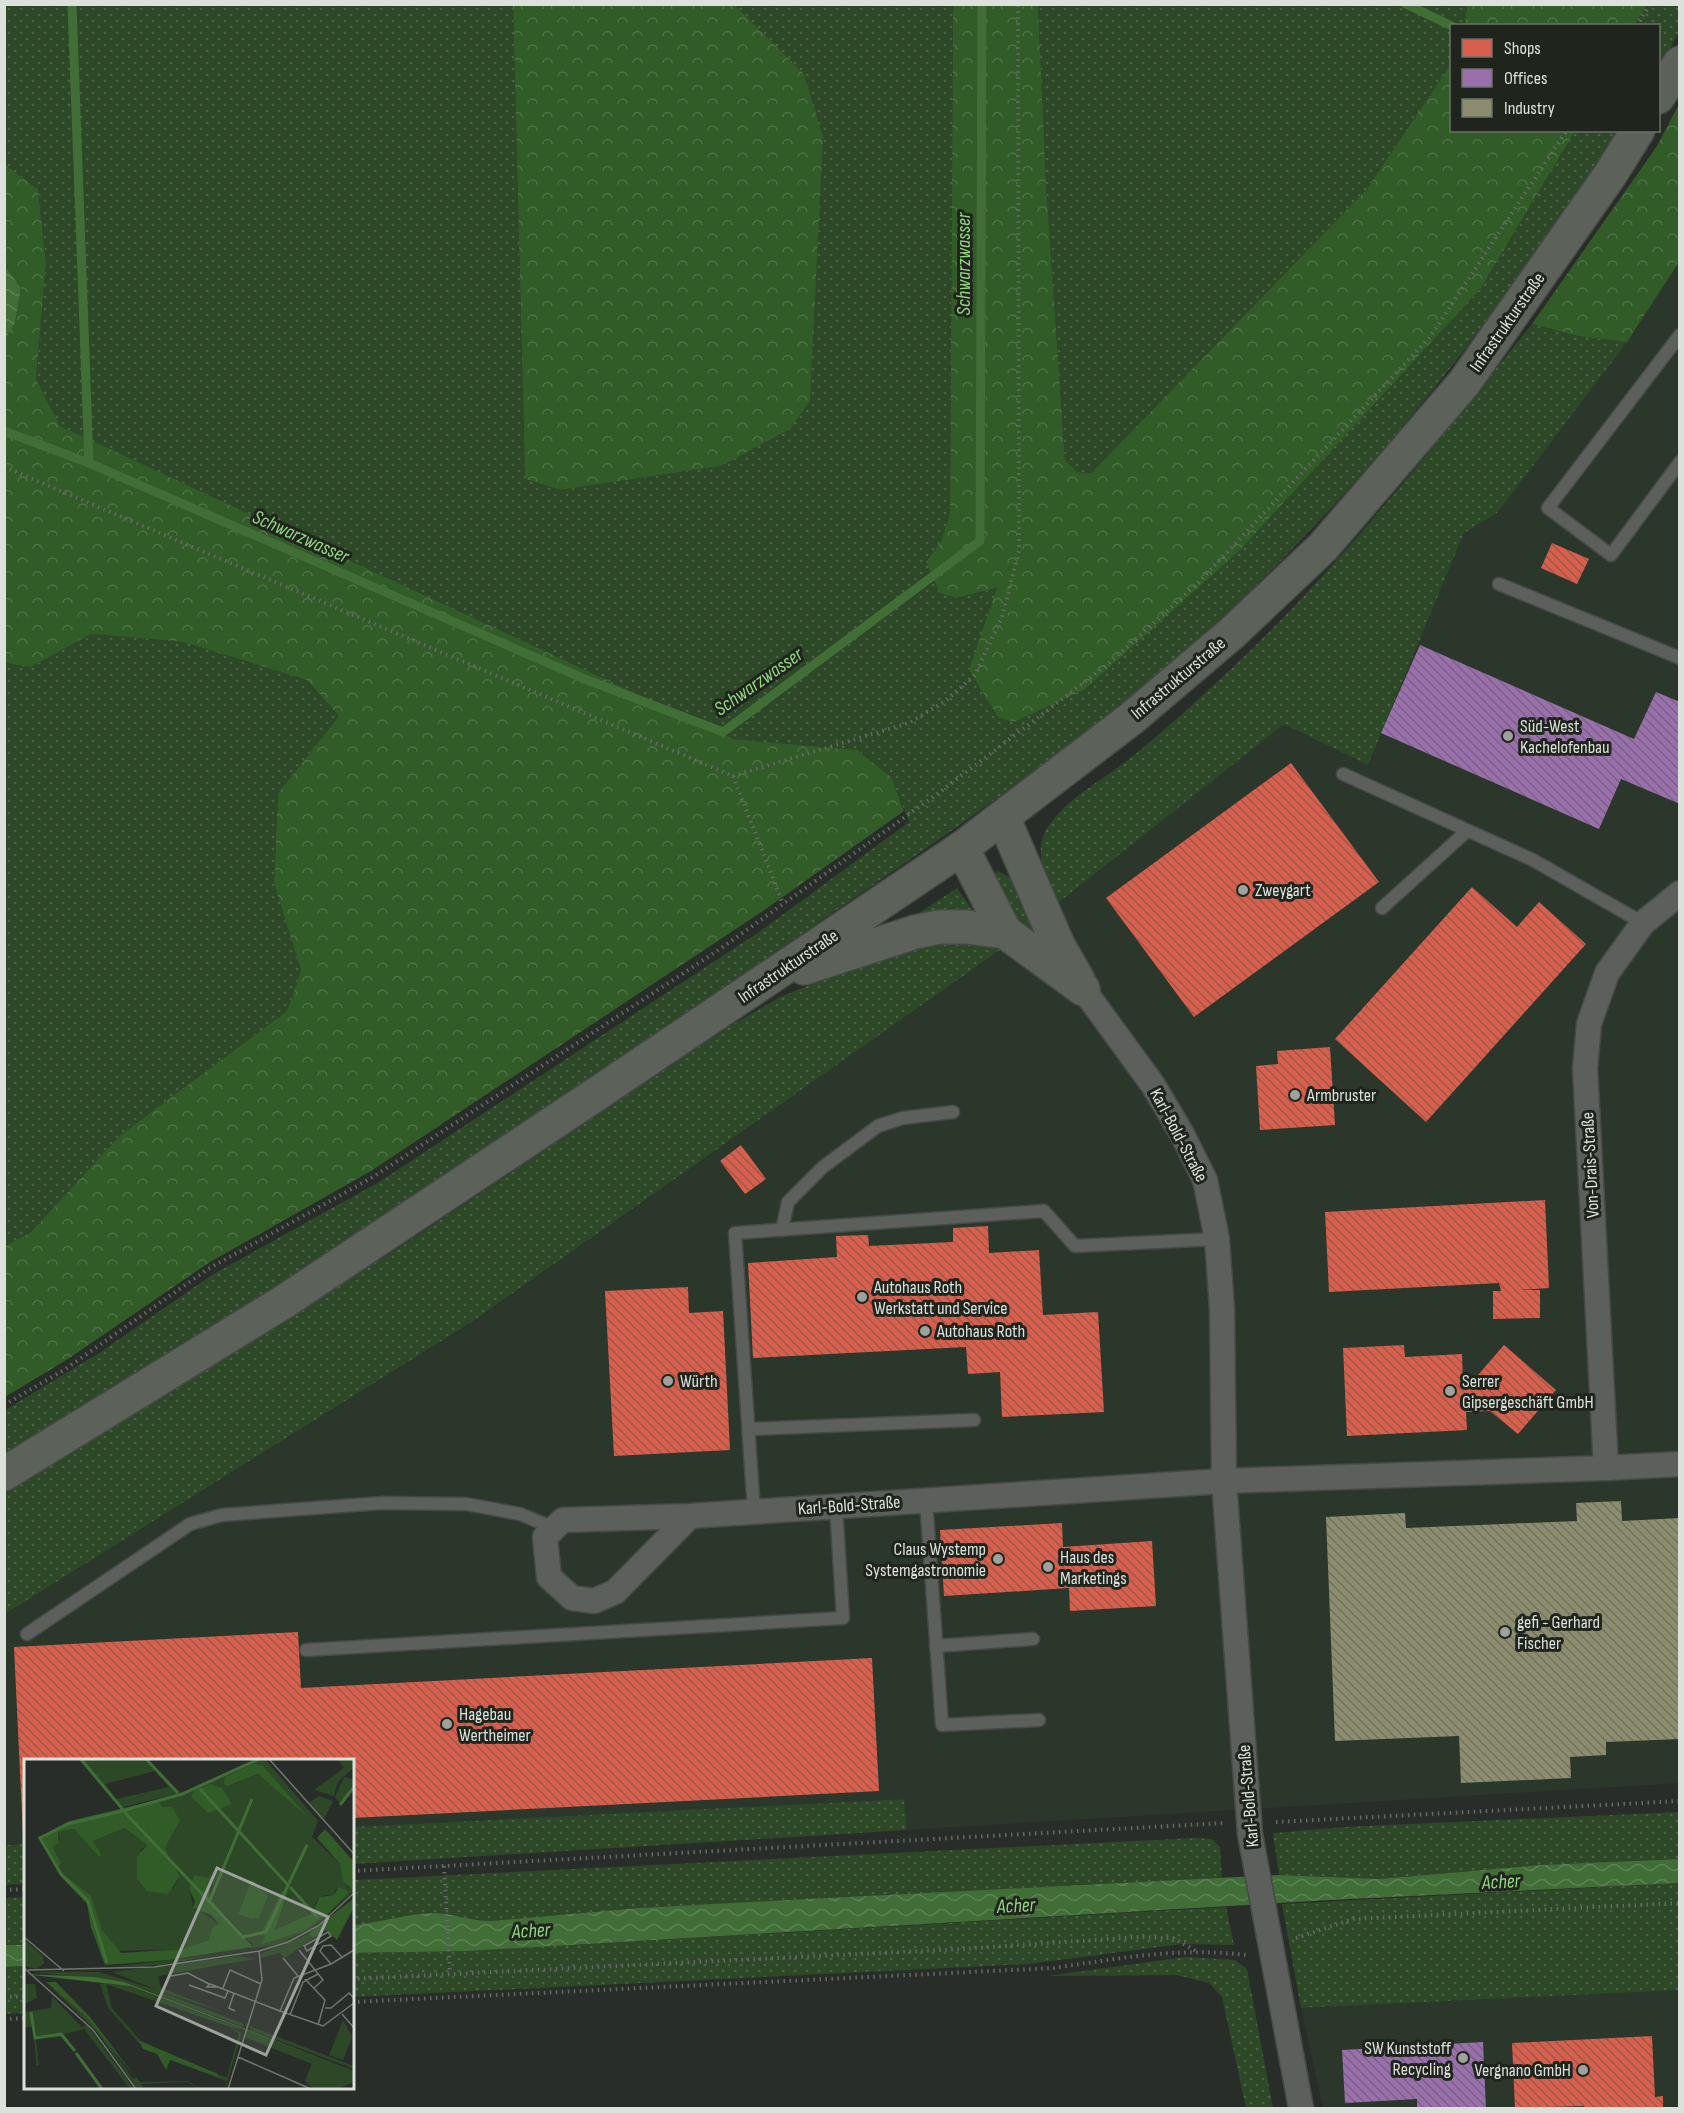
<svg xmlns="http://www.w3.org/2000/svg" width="1684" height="2113" viewBox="0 0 1684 2113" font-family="'Sofia Sans Condensed',sans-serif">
  <defs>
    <pattern id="grass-dots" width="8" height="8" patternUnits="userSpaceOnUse" patternTransform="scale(1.5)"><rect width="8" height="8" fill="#2c4826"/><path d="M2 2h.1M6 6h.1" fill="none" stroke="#4a6245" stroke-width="1.8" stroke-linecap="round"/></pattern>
    <pattern id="forest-crowns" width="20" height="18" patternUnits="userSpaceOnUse" patternTransform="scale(1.5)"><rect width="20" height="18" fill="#315b27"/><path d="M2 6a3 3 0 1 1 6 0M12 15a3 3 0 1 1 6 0" fill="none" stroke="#4e7246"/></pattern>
    <pattern id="water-waves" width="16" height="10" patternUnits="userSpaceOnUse" patternTransform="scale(1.5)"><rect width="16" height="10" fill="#416d37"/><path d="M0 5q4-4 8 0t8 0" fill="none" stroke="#5c8253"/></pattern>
    <pattern id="shops-back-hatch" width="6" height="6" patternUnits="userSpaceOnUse" patternTransform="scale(1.5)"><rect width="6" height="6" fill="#d6604d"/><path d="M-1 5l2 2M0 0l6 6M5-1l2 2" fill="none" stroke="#a25649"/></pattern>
    <pattern id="offices-back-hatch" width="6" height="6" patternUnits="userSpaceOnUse" patternTransform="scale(1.5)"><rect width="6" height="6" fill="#9970ab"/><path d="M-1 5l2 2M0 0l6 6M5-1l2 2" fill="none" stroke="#7b6186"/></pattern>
    <pattern id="industry-back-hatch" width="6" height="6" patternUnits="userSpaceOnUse" patternTransform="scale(1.5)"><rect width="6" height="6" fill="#8c8c6e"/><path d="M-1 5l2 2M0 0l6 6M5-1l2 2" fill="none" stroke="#72735f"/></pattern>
  </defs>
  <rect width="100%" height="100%" fill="#292d29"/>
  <g fill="#2c372b">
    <path d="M1679,256V1783L907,1830L904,1799L353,1827L352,1760H26L25,1844L5,1845V1614L473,1322L1000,950L1284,723L1368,765L1464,533L1497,513Z"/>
    <path d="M1679,1990V2108H1323L1301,2008Z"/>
  </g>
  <g fill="url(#grass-dots)">
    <path d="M5,5H513L525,479L560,490L721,466L789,430L804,74L735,5H953L950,513L941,541L926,562L941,593L956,598L998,588L970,670L998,717L1481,288L1575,131H1620C1594,173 1564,212 1536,253C1419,418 1288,570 1130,697C998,804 855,896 716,993C484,1154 247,1309 5,1454V1410L99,1353L212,1275L379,1182L759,932L909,822L891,777L857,750L734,739L59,426L36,379L46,264L38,189L5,165Z"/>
    <path d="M1038,5H1467L1465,25L1452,26L1451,64L1366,190L1091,473L1076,472L1065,460L1044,155Z"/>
    <path d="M1647,5H1679V32L1659,68L1658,26H1635Z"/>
    <path d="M1532,324L1578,336L1627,342L1497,513L1464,533L1368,765L1284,724L1057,904C1048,881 1031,851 1048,827C1067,798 1101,781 1128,760C1164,731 1199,699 1233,667C1344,563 1437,441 1532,324Z"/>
    <path d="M91,634L183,642L307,680L339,716L278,793L274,883L301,971L287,1011L119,1136L31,1232L5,1246V663L31,667Z"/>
    <path d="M998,871L1013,879L1046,949L1008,912L993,874Z"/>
    <path d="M957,888L977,916L910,919Z"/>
    <path d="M986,939L1000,950L472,1322L5,1614V1493L400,1247L727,1028L780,997L915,943Z"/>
    <path d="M904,1799L907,1830L353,1864V1827Z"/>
    <path d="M1679,1812V1859L1540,1865L1379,1879L1279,1875L1273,1833L1344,1827Z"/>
    <path d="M1195,1838L1212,1839L1220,1847L1222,1879L638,1908L491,1921H474L459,1916L353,1925V1880Z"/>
    <path d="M25,1844V1884L5,1885V1845Z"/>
    <path d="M1679,1883V1990L1301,2008L1282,1904Z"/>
    <path d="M25,1897V1945H5L4,1898Z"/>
    <path d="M1226,1907L1234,1945L1182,1944L1028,1964L353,1997L352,1953L468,1951Z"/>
    <path d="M1186,1957L1235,1960L1247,1969L1273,2108H1246L1222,1997L1209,1983L1176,1975L1047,1976Z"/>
    <path d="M25,1966V2013L5,2014V1967Z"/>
  </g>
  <g fill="url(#forest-crowns)">
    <path d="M513,5H735L804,74L823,137L810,401L789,430L721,466L560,490L525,479Z"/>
    <path d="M953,5H1038L1046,183L1065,460L1077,472L1091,473L1366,190L1451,64L1452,130L1575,131L1481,288L1239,551L1084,690L1014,722L998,717L969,670L997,588L956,598L940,593L926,562L941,541L950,513Z"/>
    <path d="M1467,5V4L1647,5L1635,25H1465Z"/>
    <path d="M1679,104V262L1627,342L1578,336L1532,324L1657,146Z"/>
    <path d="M5,165L38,189L46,264L36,379L60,426L734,739L857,750L891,777L904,811L763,911L371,1171L210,1262L68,1359L5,1397V1246L31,1232L119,1136L287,1011L301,971L274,883L278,793L339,716L307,680L183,642L91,634L31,667L5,663L4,339L15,323L21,288L5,266Z"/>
  </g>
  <g fill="url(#water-waves)">
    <path d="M5,266L21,288L15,323L5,339Z"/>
    <path d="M1679,1859V1883L1329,1900L468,1951L353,1953V1925C380,1923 408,1913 436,1913C455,1914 472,1921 491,1921L638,1908L808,1899L1279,1875L1379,1879L1540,1865Z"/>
    <path d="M5,1945H25V1966L5,1967Z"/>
  </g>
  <g fill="url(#shops-back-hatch)">
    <path d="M1552,543L1589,559L1577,584L1541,568Z"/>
    <path d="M1291,763L1379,882L1194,1017L1106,898Z"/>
    <path d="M1472,887L1517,927L1539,902L1586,944L1426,1122L1335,1039Z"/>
    <path d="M1330,1047L1335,1125L1260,1130L1256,1066L1278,1064L1277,1051Z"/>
    <path d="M741,1145L766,1179L745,1194L720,1161Z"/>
    <path d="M1545,1200L1549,1288L1520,1290H1540V1318L1493,1319V1291H1501L1499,1283L1329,1292L1325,1212Z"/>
    <path d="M988,1226L989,1253L1039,1250L1043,1315L1098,1312L1104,1412L1002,1417L1000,1372L968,1374L966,1347L753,1358L748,1263L837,1257L836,1236L868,1235L869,1246L953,1242V1228Z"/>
    <path d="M688,1287L689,1313L723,1311L730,1450L614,1456L605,1291Z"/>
    <path d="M1404,1345L1405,1357L1462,1354L1463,1383L1472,1382L1504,1345L1556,1390L1518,1434L1490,1411L1466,1412L1467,1430L1347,1436L1343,1348Z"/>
    <path d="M1062,1523L1063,1547L1152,1541L1156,1606L1070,1611L1069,1588L944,1596L940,1530Z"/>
    <path d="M298,1632L301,1688L872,1658L879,1791L352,1818V1760H26V1835H23L14,1647Z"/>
    <path d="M1652,2036L1655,2097L1663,2096V2108H1584V2106L1515,2108L1512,2043Z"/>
  </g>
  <g fill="url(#offices-back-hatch)">
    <path d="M1420,645L1634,739L1656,692L1680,702V804L1621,779L1599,829L1381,733Z"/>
    <path d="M1483,2042L1486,2108H1417V2099L1345,2103L1342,2050Z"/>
  </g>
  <path fill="url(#industry-back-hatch)" d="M1621,1501L1622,1521L1680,1518V1739L1606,1742V1755L1570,1757L1571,1778L1461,1783L1459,1736L1335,1741L1326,1517L1405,1513L1406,1528L1577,1521L1576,1503Z"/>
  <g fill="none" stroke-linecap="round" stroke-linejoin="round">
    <g stroke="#416d37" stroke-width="9">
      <path d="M72,4L89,463"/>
      <path d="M1406,4L1452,26"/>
      <path d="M4,431L89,463L587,680L723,732L980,541L982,4"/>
    </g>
    <g stroke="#464a46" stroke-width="15">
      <g id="lane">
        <path d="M1680,335L1548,508L1611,555L1680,462"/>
        <path d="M1499,584L1680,658"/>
        <path d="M1343,774L1533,860L1643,923"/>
        <path d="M1382,908L1467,831"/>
        <path d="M782,1230L788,1202L823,1167L878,1126L903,1118L953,1112"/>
        <path d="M749,1429L974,1420"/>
        <path d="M926,1500L942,1725L1039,1720"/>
        <path d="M754,1511L735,1233L1044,1211L1075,1246L1217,1239"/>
        <path d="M27,1634L190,1524L222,1515L382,1503L466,1504L520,1514L554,1528"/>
        <path d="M936,1646L1033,1639"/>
        <path d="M306,1650L843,1618L836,1506"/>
      </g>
    </g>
    <g stroke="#464a46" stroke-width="27">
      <g id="street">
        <path d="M1680,893L1643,923L1607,973L1589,1024L1585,1068L1606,1468L1680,1464"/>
        <path d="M1083,989L1153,1085L1182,1134L1205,1180L1217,1239L1222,1309L1224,1481L1250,1834L1301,2108"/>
        <path d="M690,1516L615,1592L594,1601L572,1598L549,1577L545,1537L563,1520L690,1516L1224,1481L1606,1468"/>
      </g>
    </g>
    <g stroke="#464a46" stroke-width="36">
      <g id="secondary">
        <path d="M1658,97L1680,63"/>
        <path d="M1003,817L1058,945L1078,980"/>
        <path d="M962,848L1005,932"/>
        <path d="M804,968L915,932L939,927H967L1005,932L1083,989"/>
        <path d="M4,1474L282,1303L595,1095L962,848L1132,718L1232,633L1323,547L1464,383L1610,175L1638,130"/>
      </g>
    </g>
    <g stroke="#666966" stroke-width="4" stroke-dasharray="1.5 4.5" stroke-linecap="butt">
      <path d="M1636,26L1650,4"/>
      <path d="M4,467L733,776L783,904"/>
      <path d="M733,776L909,723L944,702L975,675L1002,617L1019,551L1018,4"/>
      <path d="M4,1405L64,1370L208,1269L373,1177L720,949L940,792L1107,665L1198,583L1430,337L1567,130"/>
      <path d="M1276,1822L1680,1801"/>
      <path d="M444,1866L450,1974"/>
      <path d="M352,1871L1224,1823"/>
      <path d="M4,1890L26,1889"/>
      <path d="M1296,1938L1353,1919L1680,1903"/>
      <path d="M352,1979L961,1949L1139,1937L1173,1938L1196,1951"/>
      <path d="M4,1997L26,1996"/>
      <path d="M352,2002L1054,1968C1120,1958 1180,1947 1246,1955"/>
      <path d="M4,2019L26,2018"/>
    </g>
    <use href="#lane" stroke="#5c5f5b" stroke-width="12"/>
    <use href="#street" stroke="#5c5f5b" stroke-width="24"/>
    <use href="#secondary" stroke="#5c625a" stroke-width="33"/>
  </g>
  <g fill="#9da29d" stroke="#1f251d" stroke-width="2">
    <circle cx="1508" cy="736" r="6"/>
    <circle cx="1243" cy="890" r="6"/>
    <circle cx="1295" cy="1095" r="6"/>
    <circle cx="862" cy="1297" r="6"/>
    <circle cx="925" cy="1331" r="6"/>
    <circle cx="668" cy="1381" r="6"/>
    <circle cx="1450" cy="1391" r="6"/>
    <circle cx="998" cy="1559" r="6"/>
    <circle cx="1048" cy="1567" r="6"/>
    <circle cx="1505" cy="1632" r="6"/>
    <circle cx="447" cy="1724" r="6"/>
    <circle cx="1463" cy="2058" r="6"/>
    <circle cx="1583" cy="2070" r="6"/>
  </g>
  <g text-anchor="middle" stroke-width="6" stroke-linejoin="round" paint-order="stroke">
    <g font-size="18" fill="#dce1db" stroke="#1f251d">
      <text transform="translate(1507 322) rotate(-55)" y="6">Infrastrukturstraße</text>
      <text transform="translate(1178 678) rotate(-40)" y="6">Infrastrukturstraße</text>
      <text transform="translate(788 966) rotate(-34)" y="6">Infrastrukturstraße</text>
      <text transform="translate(1179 1135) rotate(62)" y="6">Karl-Bold-Straße</text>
      <text transform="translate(1590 1165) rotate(-93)" y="6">Von-Drais-Straße</text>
      <text transform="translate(849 1505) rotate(-4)" y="6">Karl-Bold-Straße</text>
      <text transform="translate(1248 1796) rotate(-95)" y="6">Karl-Bold-Straße</text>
    </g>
    <g font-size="18" fill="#dce1db" stroke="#1f251d" text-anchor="start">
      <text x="1520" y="732">Süd-West<tspan x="1520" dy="21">Kachelofenbau</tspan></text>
      <text x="1255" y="896">Zweygart</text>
      <text x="1307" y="1101">Armbruster</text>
      <text x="874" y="1293">Autohaus Roth<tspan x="874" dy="21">Werkstatt und Service</tspan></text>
      <text x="937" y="1337">Autohaus Roth</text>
      <text x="680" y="1387">Würth</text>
      <text x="1462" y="1387">Serrer<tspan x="1462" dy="21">Gipsergeschäft GmbH</tspan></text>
      <text x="986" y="1555" text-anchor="end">Claus Wystemp<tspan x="986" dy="21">Systemgastronomie</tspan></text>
      <text x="1060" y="1563">Haus des<tspan x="1060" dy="21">Marketings</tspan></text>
      <text x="1517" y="1628">gefi - Gerhard<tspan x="1517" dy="21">Fischer</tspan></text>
      <text x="459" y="1720">Hagebau<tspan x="459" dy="21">Wertheimer</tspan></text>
      <text x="1451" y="2054" text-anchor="end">SW Kunststoff<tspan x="1451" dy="21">Recycling</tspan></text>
      <text x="1571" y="2076" text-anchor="end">Vergnano GmbH</text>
    </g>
    <g font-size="20" font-style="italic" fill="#92d682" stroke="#1f251d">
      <text transform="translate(963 264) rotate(-90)" y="7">Schwarzwasser</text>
      <text transform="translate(301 536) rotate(24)" y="7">Schwarzwasser</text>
      <text transform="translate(758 681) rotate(-35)" y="7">Schwarzwasser</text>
      <text transform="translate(1501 1881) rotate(-3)" y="7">Acher</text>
      <text transform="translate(1016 1905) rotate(-3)" y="7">Acher</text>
      <text transform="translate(531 1930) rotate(-3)" y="7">Acher</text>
    </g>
  </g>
  <g transform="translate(24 1759)">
    <rect width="330" height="330" fill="#292d29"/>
    <path d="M54,0H123L155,34L96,49ZM131,12L145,28L92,40L81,25ZM232,0H241L294,62L288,78L316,105L319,123L325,129L330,127V132L289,169L254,185L136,206L86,208L184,197L229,189V186L185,138L189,127L173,116L165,130L169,146L195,165L183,183L159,190L92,192L77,172L67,137L43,117L39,120L32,111L34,97L29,88L36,81L34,73L50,70L78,96L69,82L101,69L122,82L123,86L117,91L149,130L156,117L141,89L155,64L145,48H137L134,41L155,35ZM230,4L239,7L288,62L234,15L205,27L201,18ZM228,121L232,160H227L214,155ZM312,130L324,133L309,151L282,171L238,175L264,133L251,172L288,154L292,143L301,136H310ZM314,0H330V8L314,23L310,37L290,31L320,9ZM320,18L330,20V29L317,45L311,38ZM295,37L309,42L300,60L285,44ZM284,175L290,179L261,199L256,194L236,199L238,194ZM0,180L19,197L20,204L13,210L0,207ZM215,197L231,200L134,217L137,229L200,253L135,232L218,264L219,268L100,223L8,213H75L133,231L88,213ZM15,218L97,224L218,270L208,269L218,274L201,330L202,322L170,310L203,318L215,275L206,268L82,225L88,249L116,281L114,283L84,249L76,225L81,224ZM26,227L62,258L80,279L109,320L112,318L116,323L164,322L177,330L163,323L117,325L119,330H114L73,273ZM28,237L58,268L63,266L110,330H106L60,270L40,275L52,292L37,278L12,280L15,306H12L10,268H0V253L27,249ZM319,261L328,278L319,301L305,296ZM223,266L330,307V310L229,272ZM222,271L330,312V323L313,330H290L281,322L288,305L220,278Z" fill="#2c4826" fill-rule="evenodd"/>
    <path d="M230,4L239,7L288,62L234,15L204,27L200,25L201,18ZM186,25L198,29L208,45L184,54L167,38L171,31ZM134,41L138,48H148L156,62L141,89L156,117L144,135L123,132L113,120V98L123,86L101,69L69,82L78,96L75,98L50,70L34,73L35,84L29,88L37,104L33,110L14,79L45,62ZM301,70L330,103L328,130L319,123L316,105L293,79ZM170,116L188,119L185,138L229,188L145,201L81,206L67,169L63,145L39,120L43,117L67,137L78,171L97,194L159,190L185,181L188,169L195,165L187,156L169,149L171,142L165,130ZM228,120L244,137L235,159L227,160L214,155ZM315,128L325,133L305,154L282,171L238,185L241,177L238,173L258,132L264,133L251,171L288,154L296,138L310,136ZM330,139V148L313,181L302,171L290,179L284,175ZM22,223H32L66,258L112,319L62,258ZM114,281L194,315V318L146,301L142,311L133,295L119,290Z" fill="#315b27"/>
    <path d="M0,225H11L13,239L0,245Z" fill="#2c4826"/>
    <path d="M0,215L69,218L100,223L330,312L106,227Z" fill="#416d37"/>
    <path fill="none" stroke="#416d37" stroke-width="3" d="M57,0L105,58L219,178L242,173L283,86M122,0L154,34M176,30L265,127M316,46L330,28M101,51L158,35L235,0M266,128L293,158M186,141L228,40M83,204L64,142L37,115L16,79L44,65L98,52M7,253L11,279L37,275L51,292M52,294L78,330"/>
    <path fill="none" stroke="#717570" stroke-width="1.5" d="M245,0L330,95M304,173L307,177L283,192L280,187ZM0,178L40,212M275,191L299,221L290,229M330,191L307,205L270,219L256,252L299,267L330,244M259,199L274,217M307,205L296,192L299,187L307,186L319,199M0,209L69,271L112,330M4,211L130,208L235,192L264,183L294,167L330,134M147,217L164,214L185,225M281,220L301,241L294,266M165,226L201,239L204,232M194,228H183L186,225L256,252M199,229L206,211L237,225M210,234L205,249L211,252M301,249H307L325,234L330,239M318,255L330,269M266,256L279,223L294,215M214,298L287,330M204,330L238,221L235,192"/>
    <path fill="#9da29d" fill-opacity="0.15" stroke="#9da29d" stroke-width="3" d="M193,109L304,158L242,296L132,247Z"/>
    <rect width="330" height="330" fill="none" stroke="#dce1db" stroke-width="3"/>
  </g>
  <rect width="1684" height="2113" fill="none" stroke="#dce1db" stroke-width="12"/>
  <rect x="1450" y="24" width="210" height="108" fill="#1f251d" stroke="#6b7069" stroke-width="1.5"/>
  <rect x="1462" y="39" width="30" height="18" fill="#d6604d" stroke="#6b7069" stroke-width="1.5"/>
  <text x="1504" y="54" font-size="18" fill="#dce1db">Shops</text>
  <rect x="1462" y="69" width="30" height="18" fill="#9970ab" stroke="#6b7069" stroke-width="1.5"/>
  <text x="1504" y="84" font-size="18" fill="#dce1db">Offices</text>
  <rect x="1462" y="99" width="30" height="18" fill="#8c8c6e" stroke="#6b7069" stroke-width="1.5"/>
  <text x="1504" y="114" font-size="18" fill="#dce1db">Industry</text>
</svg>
